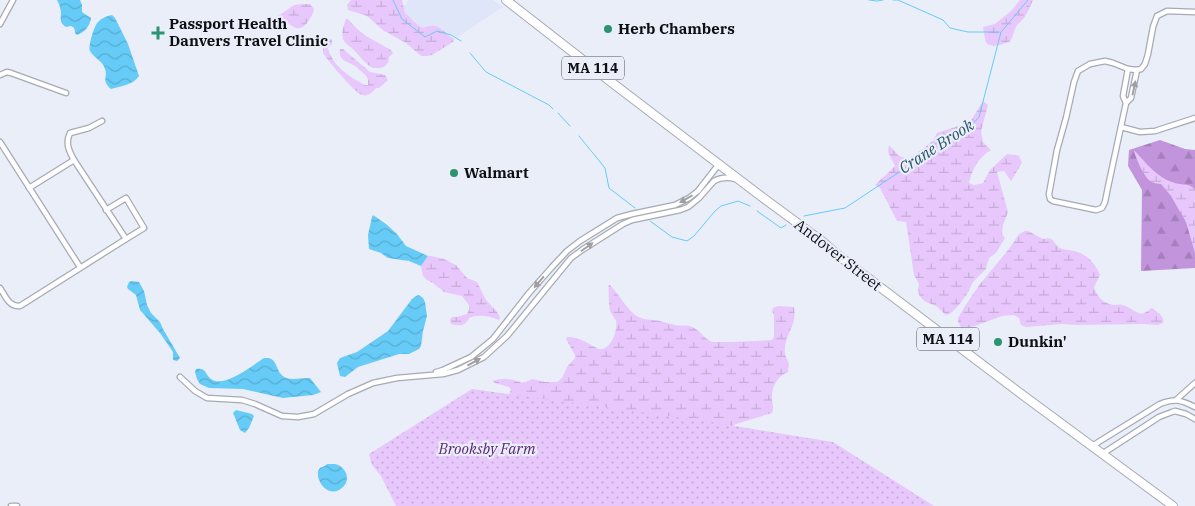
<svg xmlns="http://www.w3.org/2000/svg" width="1195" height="506" viewBox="0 0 1195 506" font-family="'IBM Plex Serif',serif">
  <defs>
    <pattern id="forest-firs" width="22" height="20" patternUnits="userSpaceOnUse" patternTransform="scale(1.25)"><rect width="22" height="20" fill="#c194dc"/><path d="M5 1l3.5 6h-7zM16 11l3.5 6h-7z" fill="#a57ebc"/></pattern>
    <pattern id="wetland-marsh" width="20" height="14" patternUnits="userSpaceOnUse" patternTransform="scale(1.25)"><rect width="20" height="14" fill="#e8c8fc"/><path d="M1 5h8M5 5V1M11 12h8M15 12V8" fill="none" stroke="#c6abd7"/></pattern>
    <pattern id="park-dots" width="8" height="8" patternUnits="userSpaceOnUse" patternTransform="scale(1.25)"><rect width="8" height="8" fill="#e8c8fc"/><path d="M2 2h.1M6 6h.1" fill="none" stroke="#c6abd7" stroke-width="1.8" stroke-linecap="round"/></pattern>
    <pattern id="water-waves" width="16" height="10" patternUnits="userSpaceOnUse" patternTransform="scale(1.25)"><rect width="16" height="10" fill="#66cbf6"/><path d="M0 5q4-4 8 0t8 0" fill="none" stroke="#57add2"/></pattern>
  </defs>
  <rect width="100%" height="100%" fill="#eaeef9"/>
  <path fill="#e0e6f9" d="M409,0H493L503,7L456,38L451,35L437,31L425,37L399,13Z"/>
  <path fill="url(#forest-firs)" d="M1160,140L1185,149L1195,150V268L1141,271L1142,190L1128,166L1129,150Z"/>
  <g fill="url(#wetland-marsh)">
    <path d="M351,0H402L405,13C411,18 416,25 423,28C439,21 442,32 454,39L453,42L432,55L427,56H421L406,43L384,31L367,16L348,10L347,5Z"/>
    <path d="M1020,0H1033C1030,6 1028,13 1024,18C1022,21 1018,23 1016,27C1010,39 1015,42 999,45C994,46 992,46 987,44L985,39L983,27L995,24L1011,11Z"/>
    <path d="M303,4H310L314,9C313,16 304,31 296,28C293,27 282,19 278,16L294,5Z"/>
    <path d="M346,19H348C353,25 359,31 366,36C374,41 383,45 391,50L393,53L389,57C389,69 377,71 368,65C363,61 359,55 354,50C351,47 344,43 343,39C341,33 344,24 346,19Z"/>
    <path d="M331,39L332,41V44L328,48C332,66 350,77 365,85H368C369,77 366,76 361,71C359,70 357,67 355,66C347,61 338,61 340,49H343L370,72L385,75L388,80L379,88H376C373,92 368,97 362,95C354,92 329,62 323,53V48Z"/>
    <path d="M983,101L988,105L981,131L983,142L991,150C979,157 972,169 969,183L974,185L983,183L990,170L1007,154L1019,156L1022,163L1011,181L1004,171L997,172L1008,212L1003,225L1002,234L1005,238L996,253L989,258L986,269L973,282L967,294L959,305L950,314L946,315L936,306L924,301L919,295L918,289L919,284L914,275L906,222L897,221L880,188L875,185L895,166L888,152L889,145L899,156L909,159L933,141L937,133L970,122Z"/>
    <path d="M1134,150C1144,161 1158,178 1172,182C1182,186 1186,182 1195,189V253L1186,222L1171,196L1161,184C1157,184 1153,183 1149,180C1144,176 1135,157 1134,150Z"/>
    <path d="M1025,231H1028L1043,239C1056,235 1053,246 1062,249C1066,250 1071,250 1074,251C1087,254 1095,263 1100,275L1094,287C1097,297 1104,304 1114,305C1117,305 1120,304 1122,305C1134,307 1139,321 1151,308H1152C1157,312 1165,316 1163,323L1158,325L1145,324L1078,325L1062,324L1026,327L1021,325L1019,318L1014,315L1002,316L975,326L966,328L961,327L958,322V318L965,306L980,284L1009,249L1019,234Z"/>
    <path d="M428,256H431L444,259L456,265L467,278L477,282L486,300L497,312L500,317L499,320C489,316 479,314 469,318C465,327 459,326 451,324L450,320L452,317H457L467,314L469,310V305L462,296L444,292L433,283L427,280L423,276L421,266Z"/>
    <path d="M609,284C618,293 624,305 634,314C642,321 651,319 660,321C665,322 670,324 675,325C680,326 685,325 690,326C701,330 704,339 712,342H733L772,340L774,337V316L772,311L773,308L778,306L794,307C797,327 786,331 785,349C784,355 787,358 789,364C789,365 788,370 788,372C777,376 771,388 772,400C773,405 774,408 772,413L736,424L728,429L509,395L511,389L509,387L495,383L493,381C504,377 511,379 522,383L533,379L545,382H557L562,378L567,367L575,358V355L566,339L567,337C573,337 580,339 586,342C590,344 595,348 600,349C611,350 618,330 616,321C615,318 612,315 610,311C609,307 608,288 609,284Z"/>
  </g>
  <path fill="url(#park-dots)" d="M472,389L698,420L833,442L934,506H396L381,476L372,465L369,454Z"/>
  <g fill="url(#water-waves)">
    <path d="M57,0H80L82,5V12L91,18C90,26 85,32 77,35L75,33C75,29 74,27 71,26L66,27C57,21 63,16 60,8C60,5 58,3 57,0Z"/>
    <path d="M112,15L115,18L128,44L139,76C133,85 121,86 111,89C101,80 108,78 105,69C103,61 94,58 90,51C88,46 94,26 98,22C102,18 106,16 112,15Z"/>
    <path d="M373,215L386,224L397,234L406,246L428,256L421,266L409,261L388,258L381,253L369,249L368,235L372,217Z"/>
    <path d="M132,281L139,282L144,291L147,305L151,313L160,322L163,329L180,358L177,361L173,360V352L160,333L140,310L136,295L128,289L127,287L129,282Z"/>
    <path d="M419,295L423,298L425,302L427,316L423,331L421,346L419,349L409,354H399L358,367L345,377L340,376L337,363L340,358L357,352L388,331L412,299L416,296Z"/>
    <path d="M264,358C276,357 275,365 280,373C287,383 300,377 310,378L321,392L313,395L283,398L243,389L209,388L200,384L197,379L195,372L196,369C206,367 205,374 211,379C223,389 253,365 264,358Z"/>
    <path d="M236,410L252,414L254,416L249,428L245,433L240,430L233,413Z"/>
    <path d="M327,464C327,464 335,464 335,464C345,466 351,478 344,486C328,503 312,476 320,468C320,468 327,465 327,464Z"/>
  </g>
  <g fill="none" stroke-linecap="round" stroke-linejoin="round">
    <g stroke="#66cbf6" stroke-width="1">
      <path d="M393,0L402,19L425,37L437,31L451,35L461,41"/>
      <path d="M869,0L877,1L883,0"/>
      <path d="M893,0H898L943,20L950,28L968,32H999"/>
      <path d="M470,53L486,72L549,105L553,109"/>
      <path d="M558,113L570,126"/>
      <path d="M579,136L605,168L609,188L635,208"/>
      <path d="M757,211L781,228L786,225"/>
      <path d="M804,216L845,208L913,163L939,141L969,128L979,117L1001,32L1028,0"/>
      <path d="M650,221L672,237L687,241L694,236L715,211L721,206L738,201L750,206"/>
    </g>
    <g stroke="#a6aab5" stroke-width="7">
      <g id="minor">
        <path d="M0,24L13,0"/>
        <path d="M1128,69L1123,96L1126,103L1131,98L1137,70"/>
        <path d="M0,75L7,72L11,73L66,93"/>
        <path d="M1126,103L1108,187L1105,202L1102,208L1096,210L1053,201L1050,199L1049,194L1057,150L1066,118L1074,82L1078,71L1090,64L1105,61L1113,63L1128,69L1137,70L1141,69L1145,64L1148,54L1153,27L1157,16L1167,11L1195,12"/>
        <path d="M1121,127L1140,132L1155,131L1195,118"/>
        <path d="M0,142L80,267"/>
        <path d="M29,188L74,160"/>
        <path d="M106,210L126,198L144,228L126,239"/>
        <path d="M0,288C6,297 9,307 20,306L126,239L74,160C69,151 65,143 70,133L89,128L102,121"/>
        <path d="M436,372L443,370L471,357L493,339L529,293L552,267L567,251L580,241L617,218L632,214L675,205L689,198L698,191L719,164"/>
        <path d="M180,377L195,391L207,398L242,400L255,404L282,416L298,417L314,414L348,394L373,383L397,378L443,374L458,370L484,357L507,336L557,275L571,258L582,250L623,224L632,220L680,210L688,207L699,198L714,181C721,177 728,177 735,179"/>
        <path d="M1176,400L1195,383"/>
        <path d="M1092,446L1160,404C1175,398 1181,400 1195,407"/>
        <path d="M1102,454L1159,417L1172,412L1175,411L1186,414L1195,419"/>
        <path d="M11,506H17"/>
      </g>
    </g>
    <g stroke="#a6aab5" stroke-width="10">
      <path id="trunk" d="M506,0L615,85L762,197L823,242L839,256L1024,396L1173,506"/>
    </g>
    <use href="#minor" stroke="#fff" stroke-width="4.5"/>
    <use href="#trunk" stroke="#fff" stroke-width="8"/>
  </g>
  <defs><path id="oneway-solid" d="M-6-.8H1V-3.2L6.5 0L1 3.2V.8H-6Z" transform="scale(1.25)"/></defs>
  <g fill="#9f9fa1">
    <use href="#oneway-solid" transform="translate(1134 88) rotate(-78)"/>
    <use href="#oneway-solid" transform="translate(686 199) rotate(150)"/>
    <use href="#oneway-solid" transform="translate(587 247) rotate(-35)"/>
    <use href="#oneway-solid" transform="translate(539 282) rotate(131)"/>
    <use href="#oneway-solid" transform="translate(474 362) rotate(-29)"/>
  </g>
  <g fill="#2c9370" stroke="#eaeef9" stroke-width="2">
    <circle cx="608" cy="29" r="5"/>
    <path d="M155.5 25.5h5v5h5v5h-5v5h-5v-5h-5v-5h5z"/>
    <circle cx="454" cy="173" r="5"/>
    <circle cx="998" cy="342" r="5"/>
  </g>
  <g text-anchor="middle" stroke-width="4.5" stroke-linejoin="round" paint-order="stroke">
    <g fill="#eaeef9" stroke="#505258" stroke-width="1">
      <rect x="562" y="56.5" width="62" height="23" rx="4"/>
      <rect x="917" y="327.5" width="62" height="23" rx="4"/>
    </g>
    <g font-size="14" font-weight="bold" fill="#0e0f13">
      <text x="593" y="73">MA 114</text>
      <text x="948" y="344">MA 114</text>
    </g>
    <g font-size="15" font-weight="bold" fill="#0e0f13" stroke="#eaeef9" text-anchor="start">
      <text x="169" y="29">Passport Health<tspan x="169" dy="17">Danvers Travel Clinic</tspan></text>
      <text x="618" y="34">Herb Chambers</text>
      <text x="464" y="178">Walmart</text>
      <text x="1008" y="347">Dunkin'</text>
    </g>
    <g font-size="15" fill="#0e0f13" stroke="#eaeef9">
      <text transform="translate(838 255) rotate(38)" y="5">Andover Street</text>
    </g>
    <g font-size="15" font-style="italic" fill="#5d2479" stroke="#eaeef9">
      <text x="487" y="454">Brooksby Farm</text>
    </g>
    <g font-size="16" font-style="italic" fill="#2a5567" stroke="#eaeef9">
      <text transform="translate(936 146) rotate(-33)" y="6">Crane Brook</text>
    </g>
  </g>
</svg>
